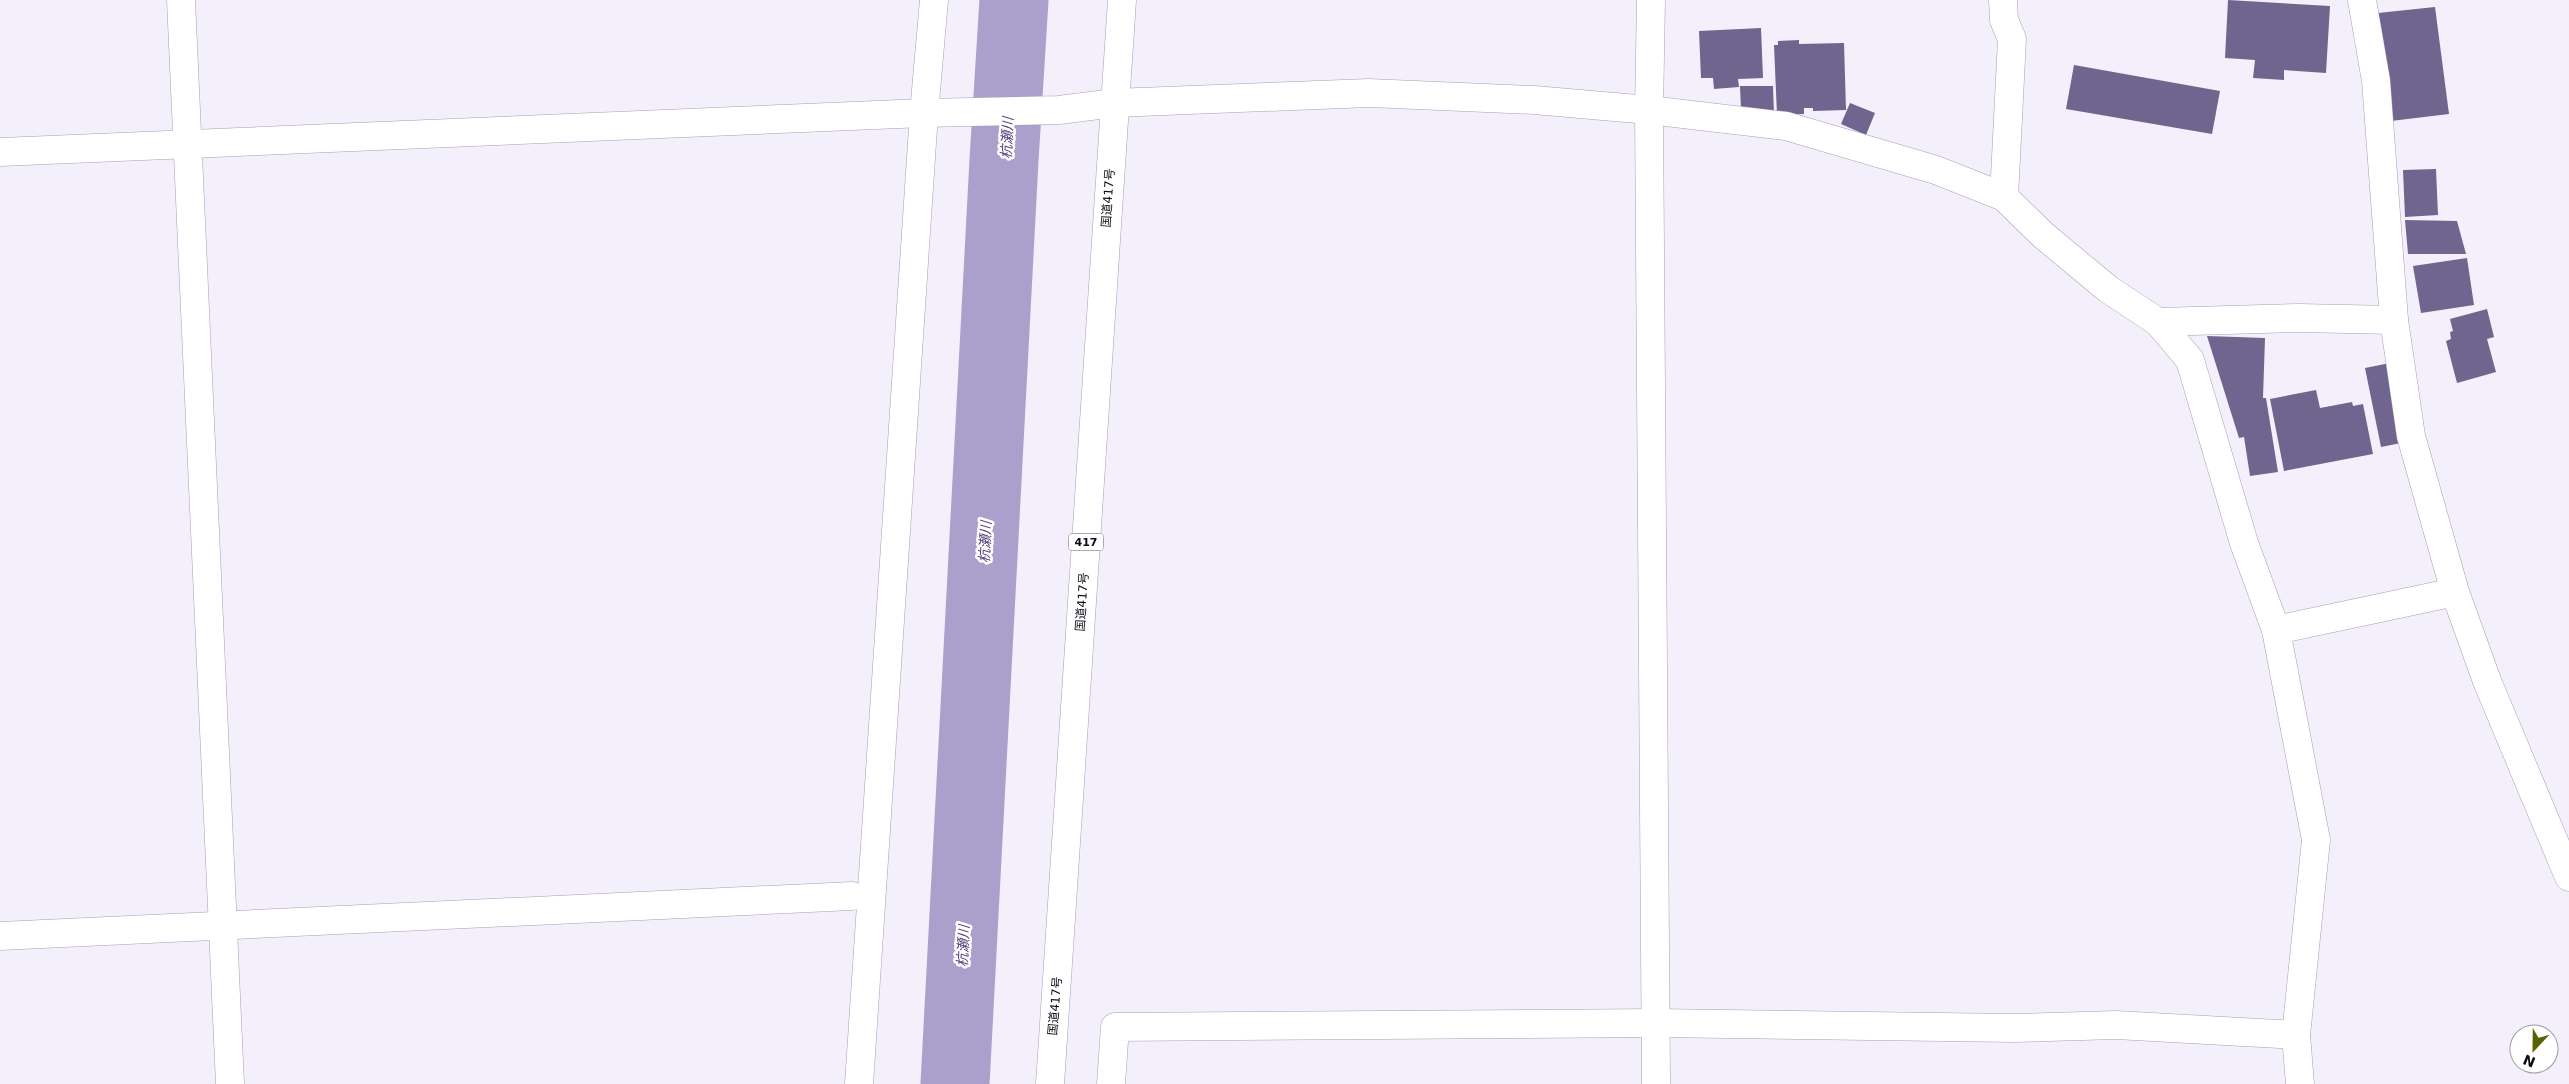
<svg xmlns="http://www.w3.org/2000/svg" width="2569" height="1084" viewBox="0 0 2569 1084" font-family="'DejaVu Sans','Noto Sans JP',sans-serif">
  <rect width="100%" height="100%" fill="#f3f0fb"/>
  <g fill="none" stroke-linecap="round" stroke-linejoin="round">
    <path stroke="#ab9fcb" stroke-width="69" d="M955,1084L1004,160L1014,0"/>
  </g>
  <g fill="#70658e">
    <path d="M2228,0L2330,6L2326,73L2284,70V80L2253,78L2255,60L2225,58Z"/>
    <path d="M2435,7L2449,114L2391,121L2378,13Z"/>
    <path d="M1761,28L1763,78L1738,79L1739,87L1714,89L1713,78H1701L1699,31Z"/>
    <path d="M1799,40V44L1844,43L1846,110L1813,111V108H1804V114L1777,115L1774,45H1778V41Z"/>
    <path d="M2074,65L2220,91L2212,134L2066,109Z"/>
    <path d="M1740,86H1773L1774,114L1741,109Z"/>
    <path d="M1850,103L1875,113L1866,135L1841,124Z"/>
    <path d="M2436,169L2438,215L2405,217L2403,170Z"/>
    <path d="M2405,220L2457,221L2466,254H2408Z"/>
    <path d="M2467,258L2474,305L2421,313L2413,266Z"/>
    <path d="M2487,309L2494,337L2487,339L2496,372L2457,383L2446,341L2451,339L2450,332L2453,331L2450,319Z"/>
    <path d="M2207,336L2265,338L2263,398H2266L2278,472L2250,476L2244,437L2239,438Z"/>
    <path d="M2395,362L2411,441L2381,447L2365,368Z"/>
    <path d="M2316,390L2320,408L2352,402L2353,406L2363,404L2373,454L2284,471L2270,399Z"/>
  </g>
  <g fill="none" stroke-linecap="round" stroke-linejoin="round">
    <g stroke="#a59eb9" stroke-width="29">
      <g id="street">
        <path d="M181,0L230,1084"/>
        <path d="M1651,0L1649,110L1656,1084"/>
        <path d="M2003,0L2004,20L2012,39L2004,197"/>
        <path d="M2362,0L2376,81L2394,320L2411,436L2455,592L2487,681L2569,877"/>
        <path d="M0,152L924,113L1059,110L1114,103L1369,93L1534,100L1649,110L1786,126L1936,170L2004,197L2043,235L2108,289L2158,322L2190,360L2244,543L2276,630L2316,840L2296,1035L2300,1084"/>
        <path d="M2158,322L2299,318L2394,320"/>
        <path d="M2276,630L2455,592"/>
        <path d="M0,936L852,896"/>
        <path d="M859,1084L924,113L934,0"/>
        <path d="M1111,1084L1115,1027L1657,1023L2014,1028L2116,1025L2296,1035"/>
      </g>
    </g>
    <g stroke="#a59eb9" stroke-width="29">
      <path id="highway" d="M1050,1084L1122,0"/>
    </g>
    <use href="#street" stroke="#fff" stroke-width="28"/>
    <use href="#highway" stroke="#fff" stroke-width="28"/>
  </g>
  <g text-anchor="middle" stroke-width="5" stroke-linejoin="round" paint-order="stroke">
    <rect fill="#fff" stroke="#55545a" stroke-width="1" x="1068.5" y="533.5" width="35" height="17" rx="4"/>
    <g font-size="11" font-weight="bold" fill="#0c0a13">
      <text x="1086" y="546">417</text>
    </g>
    <g font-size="12" fill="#0c0a13" stroke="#fff">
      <text transform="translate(1108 198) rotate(-86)" y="4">国道417号</text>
      <text transform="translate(1082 602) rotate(-86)" y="4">国道417号</text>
      <text transform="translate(1055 1006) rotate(-85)" y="4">国道417号</text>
    </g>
    <g font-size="14" font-style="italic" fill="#524079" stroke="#fff">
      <text transform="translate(1007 138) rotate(-87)" y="5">杭瀬川</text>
      <text transform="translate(985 542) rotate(-87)" y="5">杭瀬川</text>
      <text transform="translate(963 946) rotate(-87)" y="5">杭瀬川</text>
    </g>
  </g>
  <g transform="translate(2534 1049) rotate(202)"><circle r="24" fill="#ffffff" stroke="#9e9da1"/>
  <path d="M0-4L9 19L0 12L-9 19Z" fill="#586201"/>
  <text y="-8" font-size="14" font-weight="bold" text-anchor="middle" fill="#0c0a13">N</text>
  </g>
</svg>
